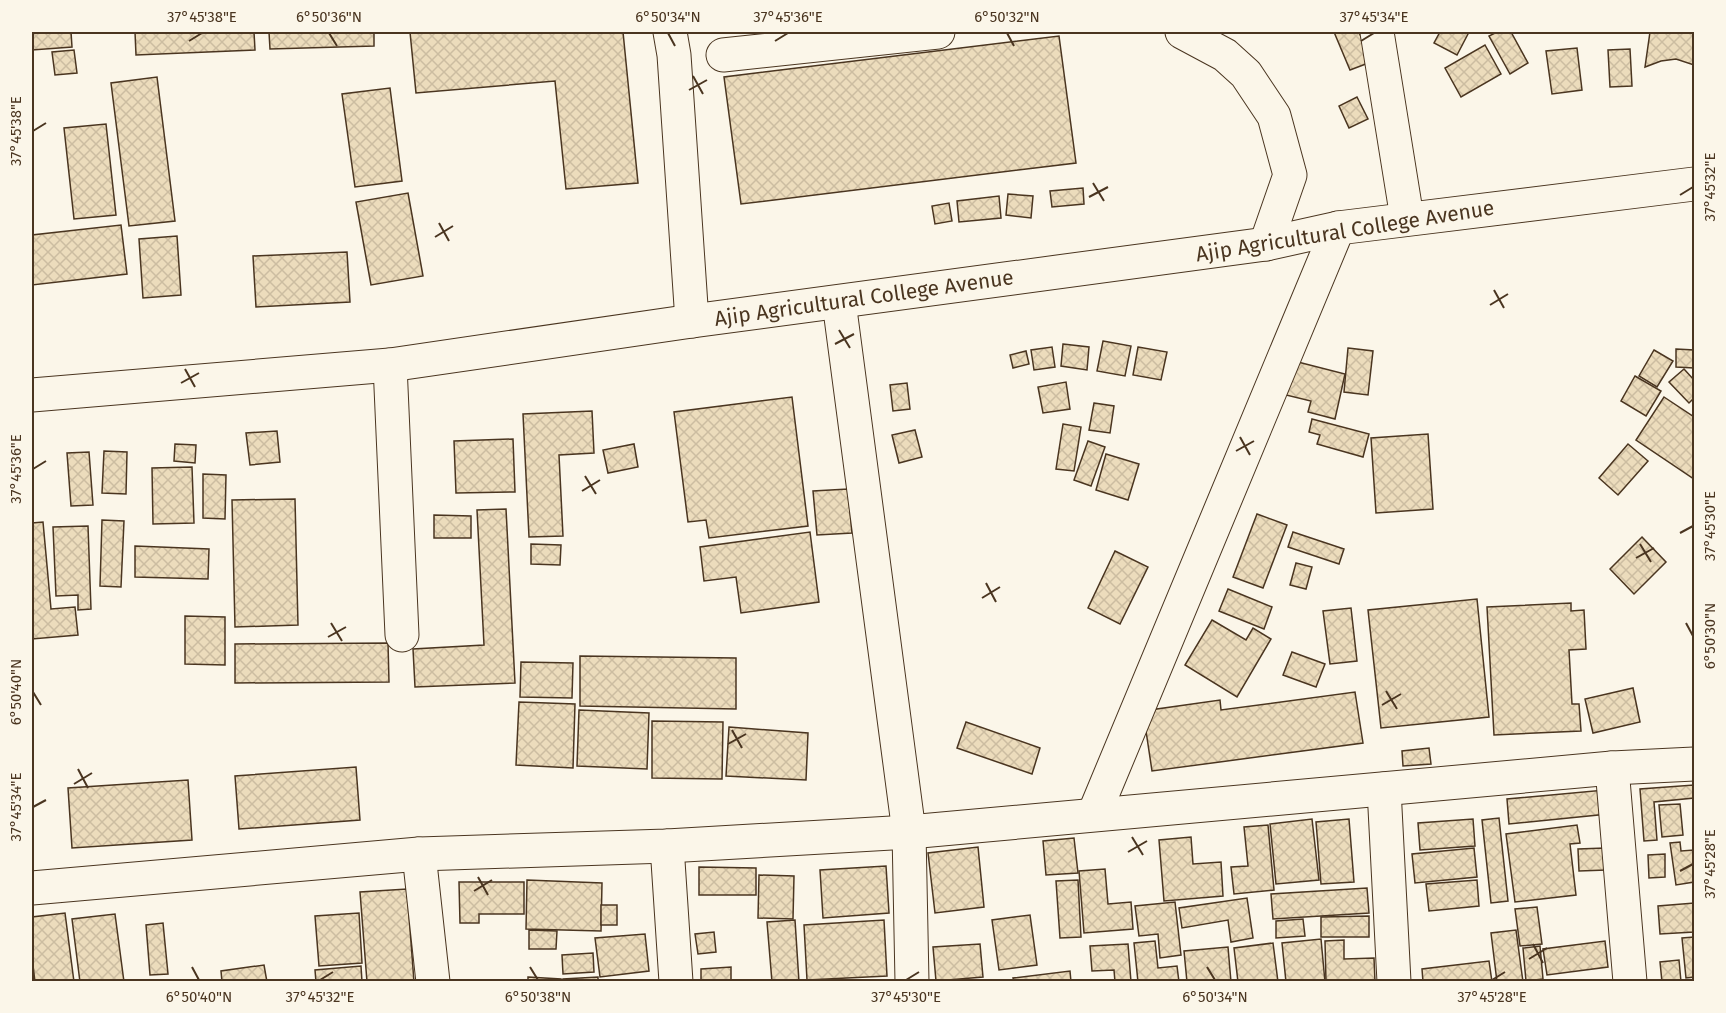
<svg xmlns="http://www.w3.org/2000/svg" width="1726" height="1013" viewBox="0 0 1726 1013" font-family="'Fira Sans',sans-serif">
  <defs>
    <pattern id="building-cross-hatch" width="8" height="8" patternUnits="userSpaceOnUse" patternTransform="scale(1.5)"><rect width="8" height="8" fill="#ecdcbc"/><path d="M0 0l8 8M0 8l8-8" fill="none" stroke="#ccbda1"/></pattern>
  </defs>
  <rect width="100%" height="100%" fill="#fbf6e9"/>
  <g fill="url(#building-cross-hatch)" stroke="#4a3520" stroke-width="1.5">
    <path d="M32,32H71L72,47L32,50Z"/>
    <path d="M135,32H254L255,50L136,55Z"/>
    <path d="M269,32H374V46L270,49Z"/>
    <path d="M410,32H623L638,183L566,189L555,81L416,93Z"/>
    <path d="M1334,32H1359L1371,62L1350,70Z"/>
    <path d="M1440,32H1469L1457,55L1434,43Z"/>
    <path d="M1497,32H1511L1528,63L1510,74L1489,36Z"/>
    <path d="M1650,32H1694V65L1676,59L1661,61L1645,67Z"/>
    <path d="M1059,36L1076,163L741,204L724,77Z"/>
    <path d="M1485,45L1501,74L1461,97L1445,68Z"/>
    <path d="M1577,48L1582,90L1552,94L1546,51Z"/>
    <path d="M1630,49L1632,86L1610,87L1608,50Z"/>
    <path d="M74,50L77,73L55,75L52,52Z"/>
    <path d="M157,77L175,221L129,226L111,83Z"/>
    <path d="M390,88L402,181L355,187L342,94Z"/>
    <path d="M1357,97L1368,119L1349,128L1339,106Z"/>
    <path d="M106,124L116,215L74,219L64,128Z"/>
    <path d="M1083,188L1084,204L1052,207L1050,191Z"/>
    <path d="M408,193L423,276L371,285L356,202Z"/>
    <path d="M1008,194L1033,196L1031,218L1006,215Z"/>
    <path d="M999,196L1001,218L959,222L957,201Z"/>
    <path d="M949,203L952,221L935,224L932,206Z"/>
    <path d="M121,225L127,274L32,285V235Z"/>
    <path d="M177,236L181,295L143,298L139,239Z"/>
    <path d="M347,252L350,302L256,307L253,256Z"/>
    <path d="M1103,341L1131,346L1125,376L1097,371Z"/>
    <path d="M1063,344L1089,347L1087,370L1061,366Z"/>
    <path d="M1052,347L1055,367L1034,370L1031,350Z"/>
    <path d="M1138,347L1167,352L1161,380L1133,375Z"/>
    <path d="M1348,348L1373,351L1368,395L1344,392Z"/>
    <path d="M1676,349L1694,350V368L1676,367Z"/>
    <path d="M1654,350L1673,361L1657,387L1639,376Z"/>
    <path d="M1026,351L1029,364L1013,368L1010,355Z"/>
    <path d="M1294,361L1345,374L1335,419L1308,412L1311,401L1286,395Z"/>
    <path d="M1684,369L1694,380V398L1689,403L1669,382Z"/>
    <path d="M1635,376L1661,391L1646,416L1621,401Z"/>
    <path d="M1066,382L1070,409L1043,413L1038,387Z"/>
    <path d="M907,383L910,409L893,411L890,385Z"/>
    <path d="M792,397L808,526L709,538L706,520L688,522L674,412Z"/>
    <path d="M1664,397L1694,417V479L1636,440Z"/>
    <path d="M1094,403L1114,406L1110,433L1089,430Z"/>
    <path d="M592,411L594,453L559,455L563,536L529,537L523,414Z"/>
    <path d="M1312,419L1369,434L1363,457L1317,444L1320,435L1309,432Z"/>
    <path d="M1063,424L1081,427L1074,471L1056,469Z"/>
    <path d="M915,430L922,457L899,463L892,435Z"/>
    <path d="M277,431L280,462L250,465L246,433Z"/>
    <path d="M1428,434L1433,509L1376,513L1371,438Z"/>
    <path d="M513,439L515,492L456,493L454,441Z"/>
    <path d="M1088,441L1105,447L1091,486L1074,480Z"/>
    <path d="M175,444L196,445L195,463L174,461Z"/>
    <path d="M634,444L638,467L608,473L603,450Z"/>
    <path d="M1628,444L1648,461L1618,495L1599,478Z"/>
    <path d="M104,451L127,452L126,494L102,493Z"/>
    <path d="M89,452L93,505L71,506L67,453Z"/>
    <path d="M1106,454L1139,464L1128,500L1096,490Z"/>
    <path d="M192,467L194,523L153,524L152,468Z"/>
    <path d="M203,474L226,475L225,519L203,518Z"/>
    <path d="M848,489L852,533L817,535L813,491Z"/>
    <path d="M295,499L298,625L235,627L232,500Z"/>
    <path d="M506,509L515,683L415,687L413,649L484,645L477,510Z"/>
    <path d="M1257,514L1287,525L1263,588L1233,577Z"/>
    <path d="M434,515L471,516V538H434Z"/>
    <path d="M102,520L124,521L121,587L100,586Z"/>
    <path d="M43,522L51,609L75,607L78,635L32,639V523Z"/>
    <path d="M88,526L91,609L78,610V595L56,596L53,527Z"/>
    <path d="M810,532L819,602L741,613L736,577L704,581L700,547Z"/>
    <path d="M1293,532L1344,549L1339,564L1288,547Z"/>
    <path d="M1642,537L1666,562L1634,594L1610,569Z"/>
    <path d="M531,544L561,545L560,565L531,564Z"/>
    <path d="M135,546L209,549L208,579L135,577Z"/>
    <path d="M1115,551L1148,567L1120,624L1088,608Z"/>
    <path d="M1296,563L1312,567L1306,589L1290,585Z"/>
    <path d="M1228,589L1272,607L1264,629L1219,611Z"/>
    <path d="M1477,599L1489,717L1381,728L1368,610Z"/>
    <path d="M1571,603V611L1584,610L1586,649L1569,650L1572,704H1579L1581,731L1494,735L1487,607Z"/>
    <path d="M1351,608L1357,661L1330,664L1323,611Z"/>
    <path d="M185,616L225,617V665L185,664Z"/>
    <path d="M1212,620L1246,640L1253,628L1271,639L1237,697L1185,665Z"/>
    <path d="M388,643L389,682L235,683V644Z"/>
    <path d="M1292,652L1325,664L1316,687L1283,675Z"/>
    <path d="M580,656L736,658V709L580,706Z"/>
    <path d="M521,662L573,663L572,698L520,697Z"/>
    <path d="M1633,688L1640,722L1593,733L1585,699Z"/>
    <path d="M1355,692L1363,743L1152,771L1143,711L1220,700L1221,710Z"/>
    <path d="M519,702L575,704L573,768L516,765Z"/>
    <path d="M579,710L649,713L647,769L577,766Z"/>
    <path d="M652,721L723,722L722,779L652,778Z"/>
    <path d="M966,722L1040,748L1032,774L957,748Z"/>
    <path d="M729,727L808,733L806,780L726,776Z"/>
    <path d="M1429,748L1431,764L1403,766L1402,751Z"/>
    <path d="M356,767L360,820L239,829L235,776Z"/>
    <path d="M188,780L192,840L72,848L68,788Z"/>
    <path d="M1694,785V798L1654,802L1657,840L1644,841L1640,789Z"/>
    <path d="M1605,790L1608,814L1509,824L1507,799Z"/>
    <path d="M1680,804L1683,835L1662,837L1659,805Z"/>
    <path d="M1499,818L1508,901L1491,903L1482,820Z"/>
    <path d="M1312,819L1319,880L1276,884L1270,824Z"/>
    <path d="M1349,819L1354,882L1321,884L1316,822Z"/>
    <path d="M1473,819L1475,846L1420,850L1418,823Z"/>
    <path d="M1268,825L1274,890L1234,894L1231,867L1248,866L1244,827Z"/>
    <path d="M1577,825L1580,843L1570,844L1576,895L1515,902L1506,834Z"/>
    <path d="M1191,837L1193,864L1221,862L1223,896L1164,901L1159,840Z"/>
    <path d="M1074,838L1078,873L1046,875L1043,841Z"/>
    <path d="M1680,842L1681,851L1694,850V882L1676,885L1670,843Z"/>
    <path d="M978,847L984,907L935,913L928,853Z"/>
    <path d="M1474,848L1477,877L1415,883L1412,854Z"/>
    <path d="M1605,848L1606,870L1579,871L1578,849Z"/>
    <path d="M1665,854V877L1649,878L1648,855Z"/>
    <path d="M886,866L889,913L823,918L820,870Z"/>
    <path d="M699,867L756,868V895H699Z"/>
    <path d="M1105,869L1108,904L1131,902L1133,929L1084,933L1079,871Z"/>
    <path d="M759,875L794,876L793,919L758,918Z"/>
    <path d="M527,880L602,883L601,931L526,929Z"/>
    <path d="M1078,880L1081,937L1060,938L1056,881Z"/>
    <path d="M1477,880L1479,906L1429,911L1426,884Z"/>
    <path d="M459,882H524V914H479V923H460Z"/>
    <path d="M1367,888L1369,913L1273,919L1271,894Z"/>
    <path d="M407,889L414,982H367L360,892Z"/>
    <path d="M1247,898L1253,938L1231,942L1228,920L1182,928L1179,908Z"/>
    <path d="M1175,902L1181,955L1160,958L1158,934L1139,936L1135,906Z"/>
    <path d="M1694,903V932L1660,934L1658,906Z"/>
    <rect x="601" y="905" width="16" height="20"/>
    <path d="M1537,907L1542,944L1520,946L1515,909Z"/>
    <path d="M65,913L74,982H35L32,957V917Z"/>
    <path d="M359,913L362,963L319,966L315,916Z"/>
    <path d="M115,914L124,982H80L72,919Z"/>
    <path d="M1030,915L1037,965L999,970L992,920Z"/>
    <path d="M1369,916V937H1321V917Z"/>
    <path d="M1303,919L1305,936L1276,938V921Z"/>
    <path d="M795,920L799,982H772L767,922Z"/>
    <path d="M884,920L887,976L807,980L804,925Z"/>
    <path d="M163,923L168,974L150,975L146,925Z"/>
    <path d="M529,930L557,931L556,949H529Z"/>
    <path d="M1516,930L1523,982H1497L1491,933Z"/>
    <path d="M714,932L716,952L698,954L695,934Z"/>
    <path d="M645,934L649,971L600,977L595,938Z"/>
    <path d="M1694,937V977L1686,978L1682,938Z"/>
    <path d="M1321,939L1325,982H1286L1282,943Z"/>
    <path d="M1344,940V959L1374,958L1375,982H1326L1325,941Z"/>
    <path d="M1155,941L1158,968L1177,966L1179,982H1138L1134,943Z"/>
    <path d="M1605,941L1608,967L1547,975L1543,949Z"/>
    <path d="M1273,943L1278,982H1238L1234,948Z"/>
    <path d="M980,944L983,977L936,981L933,947Z"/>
    <path d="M1128,944L1131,982H1115L1114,970L1092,971L1090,946Z"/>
    <path d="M1540,946L1543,979L1526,981L1523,948Z"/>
    <path d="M1228,947L1231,982H1187L1184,951Z"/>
    <path d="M593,953L594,972L563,974L562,955Z"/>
    <path d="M1679,960L1681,982H1662L1660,962Z"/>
    <path d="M1489,961L1492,982H1423L1422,969Z"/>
    <path d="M264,965L267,982H222L221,971Z"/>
    <path d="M361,966L362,982H316L315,970Z"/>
    <path d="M731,967V982H701V969Z"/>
    <path d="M1070,971L1071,982H1014L1013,978Z"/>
    <path d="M528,977L561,979V982H528Z"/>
    <path d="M598,977V982H563V979Z"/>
  </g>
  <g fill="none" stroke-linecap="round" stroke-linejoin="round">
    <g stroke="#4a3520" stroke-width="35">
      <g id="minor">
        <path d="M670,32L674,55L692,321"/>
        <path d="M1182,32L1225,55L1246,74L1274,116L1290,175L1266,244"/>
        <path d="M1377,32L1407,218"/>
        <path d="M723,55L938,32"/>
        <path d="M839,302L909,832L912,982"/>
        <path d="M390,365L402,635"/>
        <path d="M1612,768L1630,982"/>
        <path d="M1384,789L1394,982"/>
        <path d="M1094,814L1338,228"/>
        <path d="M667,846L676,982"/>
        <path d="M419,854L433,982"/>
        <path d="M32,888L419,854L667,846L909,832L1612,768L1694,764"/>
      </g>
    </g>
    <g stroke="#4a3520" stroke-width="35">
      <path id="major" d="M32,395L390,365L692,321L1266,244L1338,228L1694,184"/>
    </g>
    <use href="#minor" stroke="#fbf6e9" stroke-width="33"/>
    <use href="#major" stroke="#fbf6e9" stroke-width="33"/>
  </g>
  <path fill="none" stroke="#4a3520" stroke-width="2" d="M329,33L337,46M668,33L675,46M1007,33L1014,46M189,41L202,33M775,41L788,33M1361,41L1374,33M693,76L703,94M689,90L707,80M33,131L46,123M1093,183L1104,201M1680,195L1693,187M1089,197L1108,187M439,223L449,241M435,237L453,226M1494,290L1504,308M1490,305L1508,294M839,330L850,348M835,344L854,334M185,369L195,387M181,383L199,373M1240,437L1250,455M1236,451L1254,441M33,469L46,461M585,476L596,494M582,491L600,480M1680,533L1693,526M1640,544L1651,562M1636,558L1654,548M986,583L996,602M982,598L1000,587M331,623L342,641M1686,623L1693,636M328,637L346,627M1386,691L1397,709M33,692L41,705M1382,705L1401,694M732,730L742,748M728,744L746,734M78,769L88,788M74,784L92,773M33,807L46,800M1132,837L1143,855M1128,852L1147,841M1680,871L1693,864M478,877L488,895M474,891L492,880M1533,944L1543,963M1529,959L1547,948M192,967L199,980M530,967L538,980M1207,967L1215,980M320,980L333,972M906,980L919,972M1492,980L1505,972"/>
  <g text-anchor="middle" stroke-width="4.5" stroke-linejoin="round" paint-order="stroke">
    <g font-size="21" fill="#4a3520" stroke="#fbf6e9">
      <text transform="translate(1345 231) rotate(-9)" y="7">Ajip Agricultural College Avenue</text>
      <text transform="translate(864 298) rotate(-8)" y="7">Ajip Agricultural College Avenue</text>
    </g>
  </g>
  <rect width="1726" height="1013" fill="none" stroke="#fbf6e9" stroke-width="66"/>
  <rect x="33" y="33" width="1660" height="947" fill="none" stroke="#4a3520" stroke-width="2"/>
  <g font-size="15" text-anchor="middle" fill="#4a3520">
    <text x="202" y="22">37°45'38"E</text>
    <text x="329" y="22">6°50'36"N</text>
    <text x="668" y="22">6°50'34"N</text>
    <text x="788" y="22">37°45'36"E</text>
    <text x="1007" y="22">6°50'32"N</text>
    <text x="1374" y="22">37°45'34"E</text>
    <text transform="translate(16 131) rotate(-90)" y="5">37°45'38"E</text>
    <text transform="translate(1710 187) rotate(-90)" y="5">37°45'32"E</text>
    <text transform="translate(16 469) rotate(-90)" y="5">37°45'36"E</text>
    <text transform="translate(1710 526) rotate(-90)" y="5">37°45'30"E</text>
    <text transform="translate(1710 636) rotate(-90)" y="5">6°50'30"N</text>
    <text transform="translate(16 692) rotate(-90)" y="5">6°50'40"N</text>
    <text transform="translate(16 807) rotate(-90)" y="5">37°45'34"E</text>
    <text transform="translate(1710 864) rotate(-90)" y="5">37°45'28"E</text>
    <text x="199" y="1002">6°50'40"N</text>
    <text x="320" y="1002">37°45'32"E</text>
    <text x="538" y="1002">6°50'38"N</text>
    <text x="906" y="1002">37°45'30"E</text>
    <text x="1215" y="1002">6°50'34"N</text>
    <text x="1492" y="1002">37°45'28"E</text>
  </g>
</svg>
